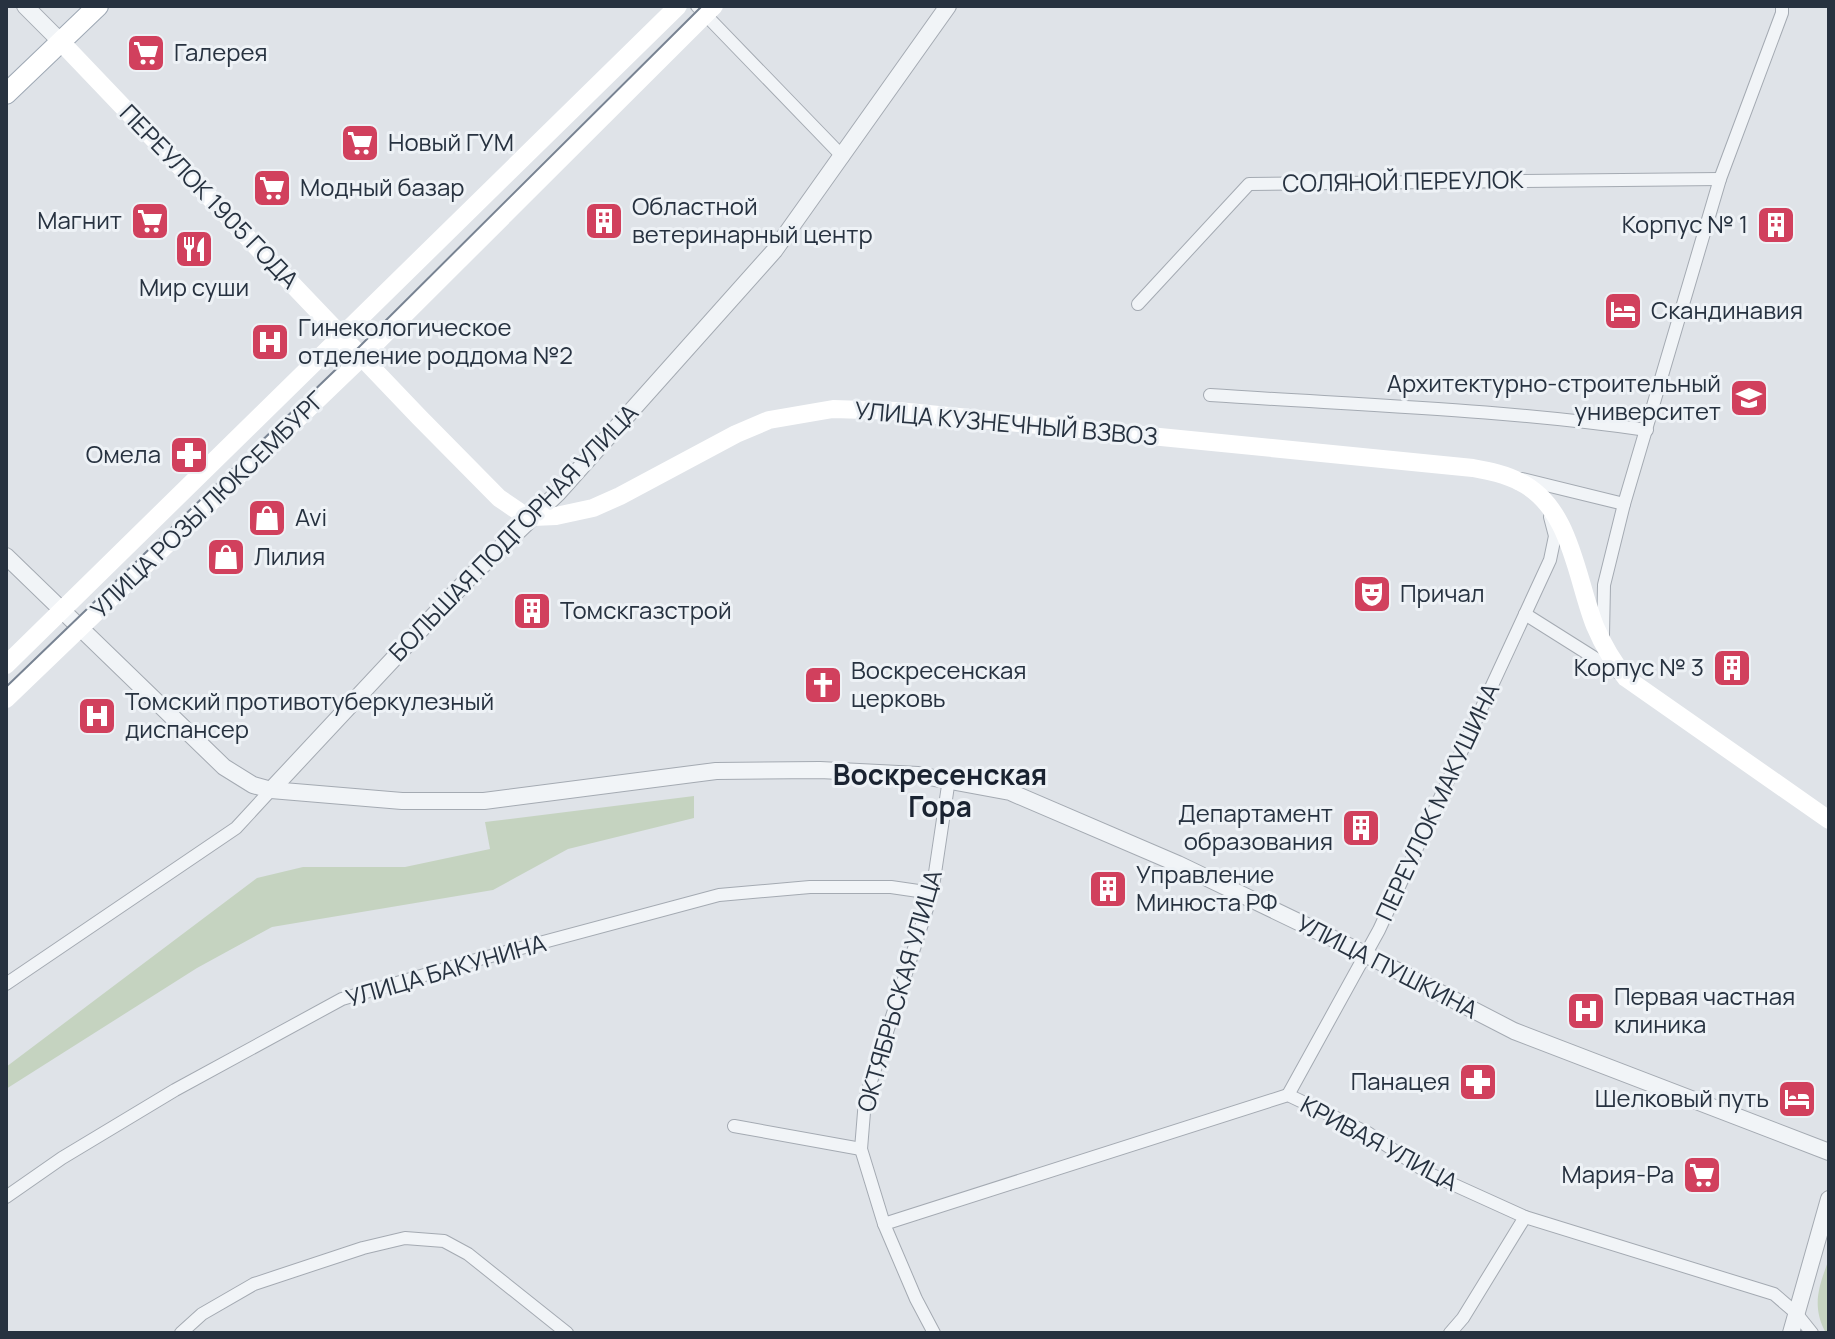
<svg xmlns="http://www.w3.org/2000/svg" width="1835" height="1339" viewBox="0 0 1835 1339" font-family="Manrope,sans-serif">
  <rect width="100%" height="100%" fill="#dfe3e8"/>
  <g fill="#c5d3c0">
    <path d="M694,796V818L568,849L493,890L272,927L197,968L6,1089V1067L257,878L303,867H405L490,849L485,822Z"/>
    <path d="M1829,1259V1333H1826C1811,1306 1819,1286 1829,1259Z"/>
  </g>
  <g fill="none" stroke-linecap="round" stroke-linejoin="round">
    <g stroke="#a4aab2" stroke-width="14">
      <g id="minor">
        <path d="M697,6L843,157"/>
        <path d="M1138,304L1249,184L1720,179"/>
        <path d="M1210,395C1356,405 1502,409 1647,430"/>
        <path d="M1522,479L1624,504"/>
        <path d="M1525,614L1617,672"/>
        <path d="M1603,635L1604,585L1624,504L1720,179L1782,13V6"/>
        <path d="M6,984L236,828L271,790"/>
        <path d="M1288,1095L1379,930L1550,560L1555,536L1550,517"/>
        <path d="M734,1126L861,1149"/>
        <path d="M6,1197L62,1158L175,1090L342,999L476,960L719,895L810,887H891L932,893"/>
        <path d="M884,1224L1288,1095L1368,1133L1428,1173L1525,1217L1774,1294L1796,1313L1812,1333"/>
        <path d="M181,1333L202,1314L254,1284L363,1248L405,1238L444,1241L468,1254L567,1333"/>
        <path d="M934,1333L916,1299L884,1224L861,1149L865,1100L932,893L949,779"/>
        <path d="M1450,1333L1463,1318L1525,1217"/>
      </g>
    </g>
    <g stroke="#a4aab2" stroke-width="18">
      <g id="tertiary">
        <path d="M25,6L61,42"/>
        <path d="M6,556L224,767L253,785L271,790L402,801H484L716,771L820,770L918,775L1010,792L1178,864L1365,954L1514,1031L1829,1152"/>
        <path d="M271,790L467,580L558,493L774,251L948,6"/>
        <path d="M1791,1333L1829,1199"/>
      </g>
    </g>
    <g stroke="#9ea8b4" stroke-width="22">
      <path id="primary" d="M6,94L98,6"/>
    </g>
    <use href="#minor" stroke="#f1f4f7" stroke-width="12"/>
    <use href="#tertiary" stroke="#f1f4f7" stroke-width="16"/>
    <g stroke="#fff" stroke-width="18">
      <path d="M61,42L419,417L499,498L521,513L533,517L556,516L593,508L620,496L736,434L769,420L833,409L898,411L1473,468C1489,471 1505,474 1520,482C1571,507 1576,578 1595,626C1603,645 1613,662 1626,678L1829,820"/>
      <path d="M6,665L678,6"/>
      <path d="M6,699L362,357L714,6"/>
    </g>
    <use href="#primary" stroke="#fff" stroke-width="20"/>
    <path stroke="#788392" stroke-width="2" d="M6,687L355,351L702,6"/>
  </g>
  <defs>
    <g id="supermarket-square" transform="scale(2)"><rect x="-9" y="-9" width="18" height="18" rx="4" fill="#d1405d" stroke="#eef2f6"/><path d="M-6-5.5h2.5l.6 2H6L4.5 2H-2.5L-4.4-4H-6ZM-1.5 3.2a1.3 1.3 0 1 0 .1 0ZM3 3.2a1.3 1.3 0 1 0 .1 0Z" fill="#fff"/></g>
    <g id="building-square" transform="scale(2)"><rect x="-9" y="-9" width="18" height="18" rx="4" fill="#d1405d" stroke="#eef2f6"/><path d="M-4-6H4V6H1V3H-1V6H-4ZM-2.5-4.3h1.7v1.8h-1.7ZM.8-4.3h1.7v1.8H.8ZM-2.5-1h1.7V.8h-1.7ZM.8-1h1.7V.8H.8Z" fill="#fff"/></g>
    <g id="restaurant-square" transform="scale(2)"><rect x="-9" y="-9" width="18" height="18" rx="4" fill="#d1405d" stroke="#eef2f6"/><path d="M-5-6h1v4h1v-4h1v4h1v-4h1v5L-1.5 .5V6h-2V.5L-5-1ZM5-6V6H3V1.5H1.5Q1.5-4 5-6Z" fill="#fff"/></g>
    <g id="hotel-square" transform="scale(2)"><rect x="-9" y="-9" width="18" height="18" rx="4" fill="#d1405d" stroke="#eef2f6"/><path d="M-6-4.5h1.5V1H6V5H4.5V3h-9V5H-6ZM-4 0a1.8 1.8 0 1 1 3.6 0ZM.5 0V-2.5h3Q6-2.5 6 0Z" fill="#fff"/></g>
    <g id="hospital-square" transform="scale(2)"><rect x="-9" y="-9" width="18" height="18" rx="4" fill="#d1405d" stroke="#eef2f6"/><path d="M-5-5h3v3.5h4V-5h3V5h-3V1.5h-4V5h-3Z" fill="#fff"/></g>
    <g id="university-square" transform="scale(2)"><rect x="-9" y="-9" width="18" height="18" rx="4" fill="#d1405d" stroke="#eef2f6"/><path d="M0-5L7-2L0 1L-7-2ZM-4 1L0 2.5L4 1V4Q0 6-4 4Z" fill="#fff"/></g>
    <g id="pharmacy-square" transform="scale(2)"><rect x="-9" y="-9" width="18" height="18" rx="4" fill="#d1405d" stroke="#eef2f6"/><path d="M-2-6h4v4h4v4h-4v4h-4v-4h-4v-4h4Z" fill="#fff"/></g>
    <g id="shop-square" transform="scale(2)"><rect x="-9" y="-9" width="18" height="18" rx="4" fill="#d1405d" stroke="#eef2f6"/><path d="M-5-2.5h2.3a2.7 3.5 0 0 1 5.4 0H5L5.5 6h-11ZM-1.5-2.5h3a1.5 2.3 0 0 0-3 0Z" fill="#fff"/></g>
    <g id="theatre-square" transform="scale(2)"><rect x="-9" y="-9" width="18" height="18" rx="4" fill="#d1405d" stroke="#eef2f6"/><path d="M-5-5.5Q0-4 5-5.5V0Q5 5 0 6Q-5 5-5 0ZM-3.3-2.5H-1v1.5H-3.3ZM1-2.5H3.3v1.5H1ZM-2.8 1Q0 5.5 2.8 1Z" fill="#fff"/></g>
    <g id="church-square" transform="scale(2)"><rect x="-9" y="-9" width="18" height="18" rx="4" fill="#d1405d" stroke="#eef2f6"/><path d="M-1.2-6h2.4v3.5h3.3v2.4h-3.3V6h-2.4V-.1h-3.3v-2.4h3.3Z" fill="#fff"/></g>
  </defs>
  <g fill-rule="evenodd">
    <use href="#supermarket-square" x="146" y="53"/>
    <use href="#supermarket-square" x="360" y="143"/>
    <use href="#supermarket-square" x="272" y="188"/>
    <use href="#supermarket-square" x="150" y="221"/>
    <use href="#building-square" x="604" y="221"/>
    <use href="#building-square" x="1776" y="225"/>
    <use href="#restaurant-square" x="194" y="249"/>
    <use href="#hotel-square" x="1623" y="311"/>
    <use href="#hospital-square" x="270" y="342"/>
    <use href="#university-square" x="1749" y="398"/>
    <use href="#pharmacy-square" x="189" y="455"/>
    <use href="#shop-square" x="267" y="518"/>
    <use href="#shop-square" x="226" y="557"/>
    <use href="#theatre-square" x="1372" y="594"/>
    <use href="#building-square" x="532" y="611"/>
    <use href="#building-square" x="1732" y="668"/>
    <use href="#church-square" x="823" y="685"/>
    <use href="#hospital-square" x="97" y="716"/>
    <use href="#building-square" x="1361" y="828"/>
    <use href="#building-square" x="1108" y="889"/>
    <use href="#hospital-square" x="1586" y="1011"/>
    <use href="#pharmacy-square" x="1478" y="1082"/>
    <use href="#hotel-square" x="1797" y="1099"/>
    <use href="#supermarket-square" x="1702" y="1175"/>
  </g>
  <g text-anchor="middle" stroke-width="6" stroke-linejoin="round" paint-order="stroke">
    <g font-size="24" fill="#273240" stroke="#eef2f6" text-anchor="start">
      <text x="174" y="61">Галерея</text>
      <text x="388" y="151">Новый ГУМ</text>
      <text x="300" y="196">Модный базар</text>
      <text x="632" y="215">Областной<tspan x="632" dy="28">ветеринарный центр</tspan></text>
      <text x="122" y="229" text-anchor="end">Магнит</text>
      <text x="1748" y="233" text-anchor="end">Корпус № 1</text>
      <text x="194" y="296" text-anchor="middle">Мир суши</text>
      <text x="1651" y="319">Скандинавия</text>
      <text x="298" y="336">Гинекологическое<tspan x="298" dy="28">отделение роддома №2</tspan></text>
      <text x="1721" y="392" text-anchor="end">Архитектурно-строительный<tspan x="1721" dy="28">университет</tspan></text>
      <text x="161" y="463" text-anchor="end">Омела</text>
      <text x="295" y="526">Avi</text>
      <text x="254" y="565">Лилия</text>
      <text x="1400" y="602">Причал</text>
      <text x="560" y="619">Томскгазстрой</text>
      <text x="1704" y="676" text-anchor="end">Корпус № 3</text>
      <text x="851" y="679">Воскресенская<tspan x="851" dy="28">церковь</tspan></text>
      <text x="125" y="710">Томский противотуберкулезный<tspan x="125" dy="28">диспансер</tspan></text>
      <text x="1333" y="822" text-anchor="end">Департамент<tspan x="1333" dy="28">образования</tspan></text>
      <text x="1136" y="883">Управление<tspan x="1136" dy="28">Минюста РФ</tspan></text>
      <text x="1614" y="1005">Первая частная<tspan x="1614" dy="28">клиника</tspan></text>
      <text x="1450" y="1090" text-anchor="end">Панацея</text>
      <text x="1769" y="1107" text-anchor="end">Шелковый путь</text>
      <text x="1674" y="1183" text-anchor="end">Мария-Ра</text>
    </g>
    <g font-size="24" fill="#273240" stroke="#eef2f6">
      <text transform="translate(1403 182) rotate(-1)" y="8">СОЛЯНОЙ ПЕРЕУЛОК</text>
      <text transform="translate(209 197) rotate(46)" y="8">ПЕРЕУЛОК 1905 ГОДА</text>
      <text transform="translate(1006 424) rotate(5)" y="8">УЛИЦА КУЗНЕЧНЫЙ ВЗВОЗ</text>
      <text transform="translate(208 505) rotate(-44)" y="8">УЛИЦА РОЗЫ ЛЮКСЕМБУРГ</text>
      <text transform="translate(514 533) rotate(-46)" y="8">БОЛЬШАЯ ПОДГОРНАЯ УЛИЦА</text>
      <text transform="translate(1438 802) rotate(-65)" y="8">ПЕРЕУЛОК МАКУШИНА</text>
      <text transform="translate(1387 967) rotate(27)" y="8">УЛИЦА ПУШКИНА</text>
      <text transform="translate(446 971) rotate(-16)" y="8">УЛИЦА БАКУНИНА</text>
      <text transform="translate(900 991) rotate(-74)" y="8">ОКТЯБРЬСКАЯ УЛИЦА</text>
      <text transform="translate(1379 1144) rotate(28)" y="8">КРИВАЯ УЛИЦА</text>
    </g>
    <g font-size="28" font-weight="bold" fill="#1a2331" stroke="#eef2f6">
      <text x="940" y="785">Воскресенская<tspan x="940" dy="32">Гора</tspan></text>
    </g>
  </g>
  <rect width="1835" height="1339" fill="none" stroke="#273240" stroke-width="16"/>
</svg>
